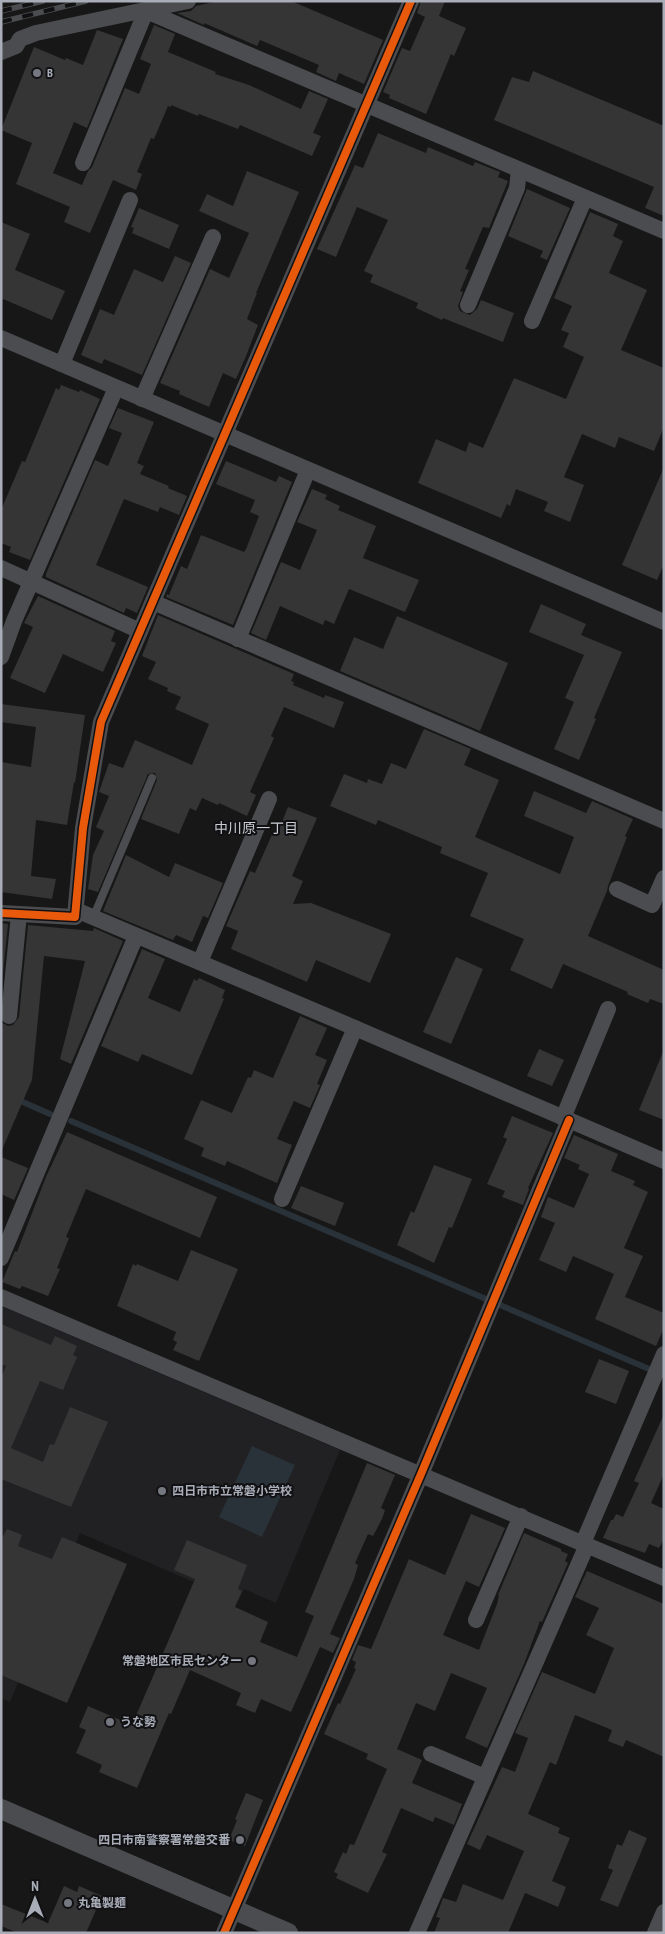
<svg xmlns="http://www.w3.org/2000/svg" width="665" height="1934" viewBox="0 0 665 1934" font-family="'PT Sans Narrow','Noto Sans JP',sans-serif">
  <rect width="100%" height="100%" fill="#171717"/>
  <path fill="#212123" d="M1,1306L340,1450L276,1603L244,1589L238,1601L80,1533L10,1702L1,1698Z"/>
  <path fill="#2a3239" d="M252,1446L295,1465L262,1537L219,1517Z"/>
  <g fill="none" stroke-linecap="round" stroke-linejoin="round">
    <g stroke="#2a3239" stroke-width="6">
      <path d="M16,1099L50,1114"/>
      <path d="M71,1121L656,1372"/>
    </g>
  </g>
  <g fill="#353536">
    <path d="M218,1H291L383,40L364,84L339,73L336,81L316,72L319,65L260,40L257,46L204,23V25L177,13L191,11L196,6Z"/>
    <path d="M421,1H445L439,16L466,28L454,56L451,54L426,114L389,98L390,95L383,92L402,48L410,51L425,17L417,13Z"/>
    <path d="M154,25L175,34L168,52L216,72L215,74L249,85L301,109L309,91L328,99L313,133L321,136L312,156L240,125L238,129L199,114L198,116L171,105V107L168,106L154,139L151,138L137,172L142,174L136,190L113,180L90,233L64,222L70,207L16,184L32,143L1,130L34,47L65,60L66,58L83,65L97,30L123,39L87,128L74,122L53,173L82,185L88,171L92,167L125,88L139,94L151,64L140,59Z"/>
    <path d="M533,71L664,126V216L645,208L654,187L494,120L512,77L529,82Z"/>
    <path d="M378,133L426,153L428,147L473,166L475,162L500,172L498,177L508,181L489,228L483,227L465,269L469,270L460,291L463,292L458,306L460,311L470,315L477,309L481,300L514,313L503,342L443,318L442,320L416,308L418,303L370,282L373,275L364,271L388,220L357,207L336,257L317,249L355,165L363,168Z"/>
    <path d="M247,171L299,192L256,293H257L247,319L258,325L246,356L236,379L223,373L209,407L179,394L180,391L160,383L210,269L229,278L249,233L199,211L207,194L233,206Z"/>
    <path d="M527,189L570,208L547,260L540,257L543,251L508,236Z"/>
    <path d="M139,208L179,225L169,249L132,233L134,228L131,227Z"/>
    <path d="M590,212L618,224L613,236L623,241L609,273L647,290L621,350L664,368V427L654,451L619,437L615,448L582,434L564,477L584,485L570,522L544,511L548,502L516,489L510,506L507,504L501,518L418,483L436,439L466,452L469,442L483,448L514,378L566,399L584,357L563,347L569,333L561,330L572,306L554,298Z"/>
    <path d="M1,222L30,234L15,270L65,291L52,320L3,299L1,302Z"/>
    <path d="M175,256L191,263L142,375L104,359L102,364L81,355L100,309L114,315L134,269L163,282Z"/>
    <path d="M61,385L79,392L80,390L100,399L30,560L9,552L11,547L1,543V510L22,461L25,462L56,388L59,390Z"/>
    <path d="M118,408L154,422L137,463L144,466L140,474L169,486L168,488L187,496L179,515L160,507L158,512L124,499L96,565L148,587L137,613L126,608L124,613L46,577V574L95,460L108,466L122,433L109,428Z"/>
    <path d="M226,461L276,482L279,476L292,482L233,625L166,597L167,594L169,595L181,566L187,569L201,535L244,552L246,549L259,516L250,512L255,500L216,484Z"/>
    <path d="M664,467V564L657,580L622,565Z"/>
    <path d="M312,489L327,495L325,499L340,506L338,510L376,526L363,558L419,580L405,612L349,589L334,624L325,620L323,625L280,606L266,640L251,633L281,562L300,570L317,530L297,522Z"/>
    <path d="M38,596L115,631L111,641L116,643L103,672L63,654L45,693L10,678L33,627L24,623Z"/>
    <path d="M541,604L586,624L581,635L622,652L594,718L596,719L579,760L554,749L574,702L565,698L584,655L529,632Z"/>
    <path d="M158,615L294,674L291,681L294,682L293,685L324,698L325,695L344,702L334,728L284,707L271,736L274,738L250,792L256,795L247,816L219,803L218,805L202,798L196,811L190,808L179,834L141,819L157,780L155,773L148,774L98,892L88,889L93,855L104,831L96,827L109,796L99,792L109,763L123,768L135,740L192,765L209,724L175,709L181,697L167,691L168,688L148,679L156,662L142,656Z"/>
    <path d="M397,616L508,663L480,731L340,671L354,637L383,649Z"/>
    <path d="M1,704L85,715L75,783L74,782L67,825L36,820L31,876L56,879L52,899L1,892V762L31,767L36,727L1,722Z"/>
    <path d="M424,729L471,749L464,765L499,780L475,837L560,874L574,837L524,816L534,791L586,813L592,801L633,819L625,836L627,837L608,886L607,891L588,936L664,970V1004L650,999L648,1003L627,994L628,992L563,964L552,989L510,970L524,939L470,916L488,873L440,853L442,847L378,820L376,825L330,806L344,774L367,783L368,779L382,784L391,763L406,769Z"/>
    <path d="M288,807L317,818L292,876L303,881L293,904L311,903L391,934L370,983L316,960L307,982L231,949L238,931L226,926L250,871L255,873L274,830L278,832Z"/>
    <path d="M126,855L169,877L175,863L223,883L208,918L203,916L192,942L176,935L173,940L103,911Z"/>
    <path d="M1,923L8,924L1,993Z"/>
    <path d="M28,925L93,931L94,928L123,941L71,1064L60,1059L85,961L44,956L32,1080L1,1152V1022L8,1026L13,1025L19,1017Z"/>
    <path d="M142,949L165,959L148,998L180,1012L194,979L197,981L199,978L225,990L222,998L224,999L192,1075L142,1054L138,1062L101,1046Z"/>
    <path d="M456,957L483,969L451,1044L423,1032Z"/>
    <path d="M300,1016L327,1028L315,1055L327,1060L317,1084L320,1085L310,1108L294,1101L277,1139L292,1145L277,1183L227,1161L225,1166L201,1156L204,1148L184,1139L201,1100L232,1113L248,1077L251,1078L254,1070L273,1078Z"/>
    <path d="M539,1049L564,1060L552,1086L527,1076Z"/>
    <path d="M663,1052H664V1120L639,1110Z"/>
    <path d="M512,1116L553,1133L528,1188L529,1189L523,1205L502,1197L505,1191L487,1184L507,1139L503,1137Z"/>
    <path d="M67,1132L217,1197L200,1238L86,1189L66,1237L69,1238L57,1268L60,1269L48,1296L22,1286L20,1289L2,1282L15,1251L17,1252L46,1177Z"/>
    <path d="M574,1135L618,1154L611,1171L635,1181L633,1185L648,1192L624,1248L643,1256L625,1297L664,1313V1328L656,1346L595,1319L614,1274L573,1256L566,1272L539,1260L555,1223L541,1217L548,1197L574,1208L589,1174L578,1169L580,1165L564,1158Z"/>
    <path d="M1,1157L28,1168L14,1200L1,1194Z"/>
    <path d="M434,1165L472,1179L452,1228L449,1227L434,1263L397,1245L411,1211L414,1213Z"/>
    <path d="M301,1186L344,1203L335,1226L291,1208Z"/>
    <path d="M191,1250L238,1269L199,1361L173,1350L177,1342L173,1340L176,1332L117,1306L133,1264L136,1266L137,1264L178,1281Z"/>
    <path d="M1,1324L51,1345L55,1336L77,1346L73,1355L77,1357L63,1390L40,1381L11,1448L43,1462L50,1444L54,1445L70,1407L108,1422L71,1507L1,1479V1378L6,1366L1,1364Z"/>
    <path d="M599,1359L629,1371L616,1404L585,1392Z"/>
    <path d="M664,1414V1474L651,1503L664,1509V1539L659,1548L649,1544L645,1553L603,1538L611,1520H613L616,1514L623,1517L639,1483L634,1481Z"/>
    <path d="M367,1463L395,1475L381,1508L385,1510L382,1519L373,1536L368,1534L355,1563L358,1565L354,1579L330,1634L340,1638L333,1653L320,1647L291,1712L261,1699L255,1713L236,1705L241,1693L190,1670L171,1714L169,1713L137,1788L99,1772L102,1765L76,1753L86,1730L79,1727L88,1706L132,1725L195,1579L174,1570L187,1540L247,1565L238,1589L242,1591L235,1607L268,1622L260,1642L297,1657L314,1616L305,1612Z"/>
    <path d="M471,1514L505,1528L479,1587L466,1581L443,1635L479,1650L497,1604L499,1595H498L524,1533L561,1549V1551L568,1554L565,1561L568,1563L542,1622L540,1621L524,1664L487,1748L465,1738L487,1688L451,1673L435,1711L416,1703L397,1749L422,1760L412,1783L462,1804L454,1825L435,1817L433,1822L401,1808L382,1852L387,1854L368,1893L336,1878L338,1874L334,1872L343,1852L346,1854L350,1844L354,1845L387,1769L366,1759L368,1754L324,1734L338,1703L340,1704L356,1669L354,1668L356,1662L352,1660L358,1645L371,1649L409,1559L445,1575Z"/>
    <path d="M7,1529L22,1535L18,1546L52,1559L62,1537L127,1564L67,1703L1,1675V1540Z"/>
    <path d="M587,1571L664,1604V1757L626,1740L623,1747L608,1741L612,1730L575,1715L556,1765L550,1762L528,1814L560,1828L558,1833L570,1838L552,1881L566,1887L558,1907L525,1893L508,1933H434L440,1918L436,1917L443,1898L456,1902L463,1884L503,1900L524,1851L487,1835L480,1850L467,1844L502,1767L515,1772L528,1738L515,1733L542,1672L595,1694L607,1665L614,1648L586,1635L599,1608L575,1597Z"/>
    <path d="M246,1793L263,1800L245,1846L229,1840L237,1820L235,1819Z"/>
    <path d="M629,1830L647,1838L618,1907L600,1900L613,1870L608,1868L617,1844L622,1846Z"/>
    <path d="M64,1886L77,1892L79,1886L102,1896L86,1933H18L1,1926V1904L48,1923Z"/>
  </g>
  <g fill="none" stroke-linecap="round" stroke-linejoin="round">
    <path stroke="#4b4c50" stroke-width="8" d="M93,918L152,778"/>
    <g stroke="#4b4c50" stroke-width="16">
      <path d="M146,11L664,231"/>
      <path d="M1,52L16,46L20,39L36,33L188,1"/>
      <path d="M83,163L146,11"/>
      <path d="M468,305L517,188L519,170"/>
      <path d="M532,321L585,198"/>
      <path d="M1,338L664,622"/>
      <path d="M62,364L130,200"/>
      <path d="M142,399L213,237"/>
      <path d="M1,568L140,631"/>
      <path d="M153,602L664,821"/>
      <path d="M238,639L308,470"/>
      <path d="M1,657L14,621L116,388"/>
      <path d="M617,889L652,905L664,878"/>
      <path d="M76,910L355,1028L664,1161"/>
      <path d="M1,913L75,917L83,828L101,722L411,1"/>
      <path d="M200,962L269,799"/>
      <path d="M9,1016L19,914"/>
      <path d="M563,1118L608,1009"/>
      <path d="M282,1199L355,1028"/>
      <path d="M1,1258L136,936"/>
      <path d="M1,1297L664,1578"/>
      <path d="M583,1543L664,1354"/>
      <path d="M476,1620L521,1516"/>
      <path d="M431,1754L485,1777"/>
      <path d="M224,1933L421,1474L569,1120"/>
      <path d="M417,1933L587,1545"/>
      <path d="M655,1933L664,1912"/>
    </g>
    <path stroke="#4b4c50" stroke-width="20" d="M1,1809L288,1933"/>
    <g stroke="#4b4c4f" stroke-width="5.5">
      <g id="rail">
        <path d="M1,11L43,1"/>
        <path d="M1,22L86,1"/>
      </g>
    </g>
    <use href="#rail" stroke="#111113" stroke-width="4" stroke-dasharray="11" stroke-linecap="butt"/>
    <g stroke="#111113" stroke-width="11">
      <g id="cycleway">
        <path d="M1,913L75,917L83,828L101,722L411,1"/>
        <path d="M224,1933L421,1474L569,1120"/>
      </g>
    </g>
    <use href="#cycleway" stroke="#e8590c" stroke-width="8"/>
  </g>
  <g fill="#757880" stroke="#111113" stroke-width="2">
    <circle cx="37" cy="73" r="5"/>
    <circle cx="162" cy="1491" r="5"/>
    <circle cx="252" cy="1661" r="5"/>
    <circle cx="110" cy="1722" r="5"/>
    <circle cx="240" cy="1840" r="5"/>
    <circle cx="68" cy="1903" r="5"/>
  </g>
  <g text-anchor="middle" stroke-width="4" stroke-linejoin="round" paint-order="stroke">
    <g font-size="12" font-weight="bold" fill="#a8adb8" stroke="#111113" text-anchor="start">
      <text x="47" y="77">B</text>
      <text x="172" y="1495">四日市市立常磐小学校</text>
      <text x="242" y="1665" text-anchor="end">常磐地区市民センター</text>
      <text x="120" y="1726">うな勢</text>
      <text x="230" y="1844" text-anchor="end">四日市南警察署常磐交番</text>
      <text x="78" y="1907">丸亀製麺</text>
    </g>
    <g font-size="14" fill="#c9ccd4" stroke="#111113">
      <text x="256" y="833">中川原一丁目</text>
    </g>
  </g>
  <rect width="665" height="1934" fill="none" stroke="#a8adb8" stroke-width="5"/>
  <g transform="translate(35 1899)" stroke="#111113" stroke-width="4" paint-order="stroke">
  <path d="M0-4L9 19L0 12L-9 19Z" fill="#a8adb8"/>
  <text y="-8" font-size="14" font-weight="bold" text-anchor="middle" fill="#a8adb8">N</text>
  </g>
</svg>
